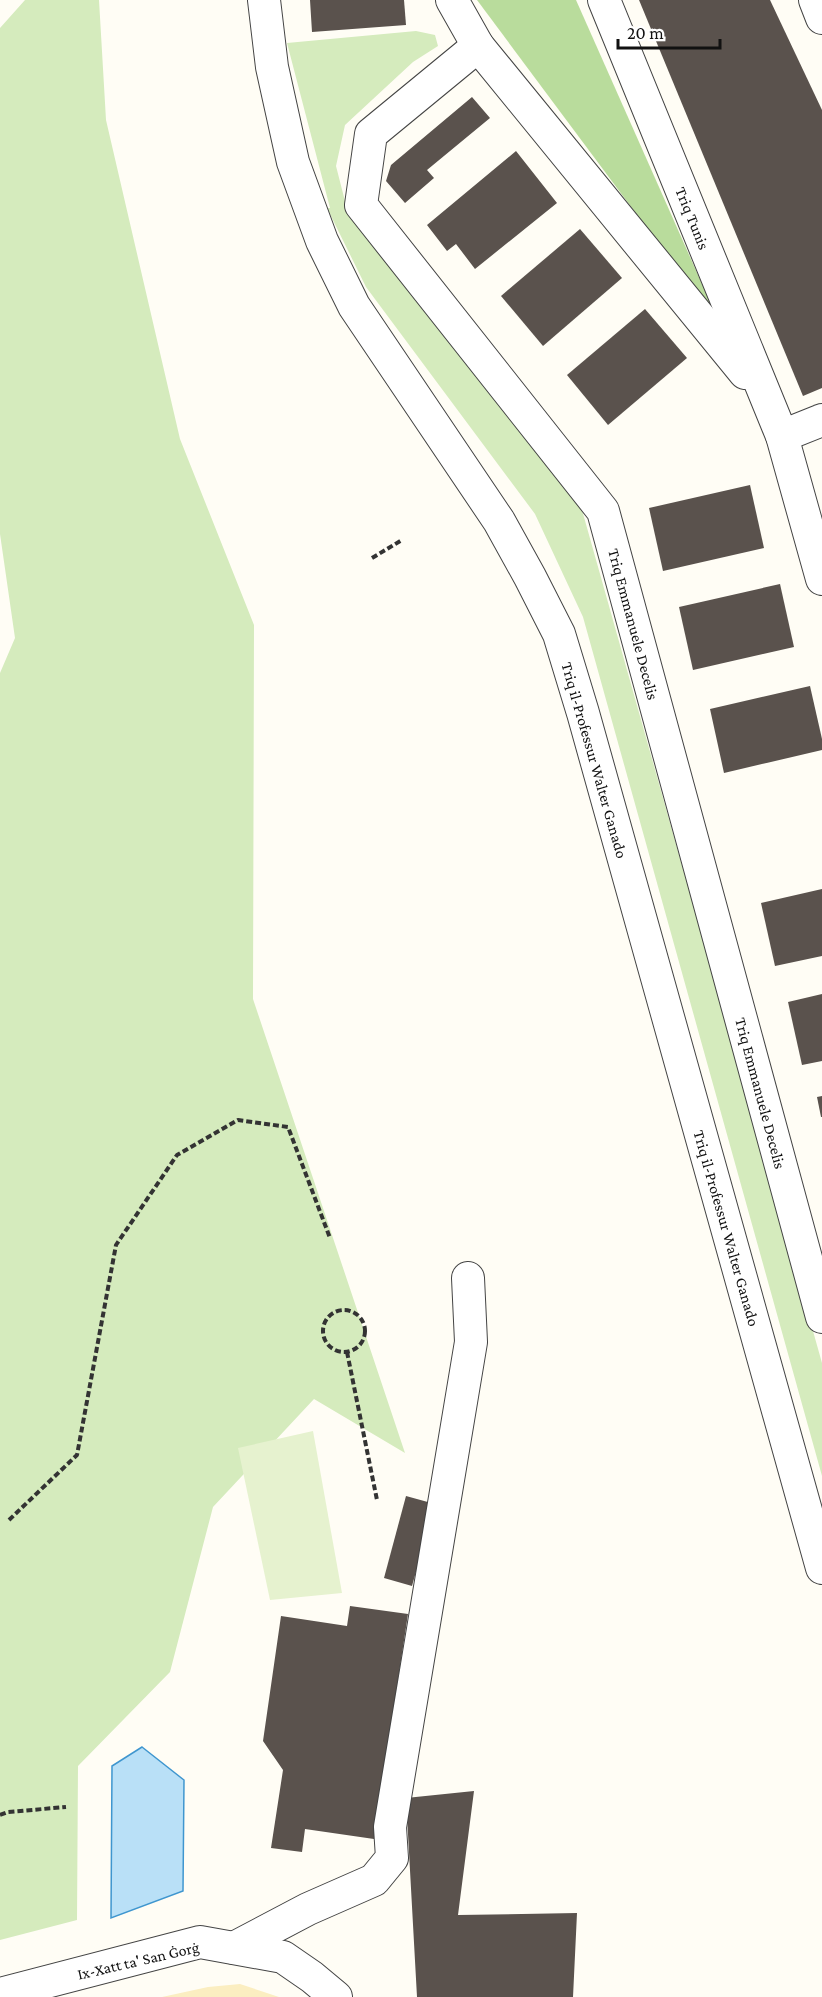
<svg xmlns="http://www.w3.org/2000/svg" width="822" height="1997" viewBox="0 0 822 1997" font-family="'Crimson Pro',serif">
  <rect width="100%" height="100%" fill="#fffdf5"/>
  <g fill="#d5ebbd">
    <path d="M25,0H99L106,120L180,439L254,625L253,999L405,1453L314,1399L213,1507L170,1672L78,1766L77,1920L0,1940V673L15,638L0,534V28Z"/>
    <path d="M416,31L435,35L438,46L413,62L345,125L336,166L348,213L582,510L822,1363V1476L583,617L535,514L366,287L327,208H330L287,43Z"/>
  </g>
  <path fill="#b9dc9c" d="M477,0H576L722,329Z"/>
  <path fill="#fbeec1" d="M240,1984L279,1997H162L208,1987Z"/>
  <path fill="#e6f2cf" d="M313,1431L342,1593L270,1600L238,1448Z"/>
  <path fill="#b9e0f7" stroke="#3f96cf" stroke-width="1.5" d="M142,1747L184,1780L183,1891L111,1918L112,1766Z"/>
  <g fill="#5a524d">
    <path d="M310,0H404L406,25L312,32Z"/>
    <path d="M639,0H770L822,110V388L803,396Z"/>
    <path d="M472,97L490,118L427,170L434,178L405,203L386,181L391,165Z"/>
    <path d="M516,151L557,203L475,269L456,244L447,251L427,225Z"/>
    <path d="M580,229L622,278L543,346L501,296Z"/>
    <path d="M645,309L687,358L608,425L567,375Z"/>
    <path d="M750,485L764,548L663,571L649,508Z"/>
    <path d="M780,584L794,647L693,670L679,607Z"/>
    <path d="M810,686L822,739V750L724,773L710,709Z"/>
    <path d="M822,889V956L775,966L761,903Z"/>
    <path d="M822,994V1061L802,1065L788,1002Z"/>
    <path d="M822,1096V1117H821L817,1097Z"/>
    <path d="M406,1496L435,1504L412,1586L384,1578Z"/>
    <path d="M350,1606L408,1614L374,1839L305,1829L302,1852L271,1848L283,1770L263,1741L281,1616L347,1626Z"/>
    <path d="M474,1791L458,1915L577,1913L573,1997H417L406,1798Z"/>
  </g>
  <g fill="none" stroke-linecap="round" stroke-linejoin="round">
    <g stroke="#444" stroke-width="34">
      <g id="minor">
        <path d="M264,0L272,67L293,162L322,241L354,306L499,521L530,577L559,634L583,713L822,1568"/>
        <path d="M452,0L478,46L745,373"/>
        <path d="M604,0L782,436L822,579"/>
        <path d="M815,0L822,18"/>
        <path d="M478,46L371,134L361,205L603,511L822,1317"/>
        <path d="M782,436L822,420"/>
        <path d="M234,1948L308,1909L374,1880L392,1858L390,1827L471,1342L468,1278"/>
        <path d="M0,1994L200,1942L283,1957L312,1977L336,1997"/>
      </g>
    </g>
    <g stroke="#333" stroke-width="4" stroke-dasharray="6 3" stroke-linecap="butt">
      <path d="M372,558L402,540"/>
      <circle cx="344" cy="1331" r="21"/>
      <path d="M347,1352L377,1500"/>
      <path d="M9,1520L77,1455L116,1245L177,1155L238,1120L288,1127L330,1238"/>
      <path d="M0,1815L8,1812L66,1807"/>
    </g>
    <use href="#minor" stroke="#fff" stroke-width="32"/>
  </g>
  <g text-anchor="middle" stroke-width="6" stroke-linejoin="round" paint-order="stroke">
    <g font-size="16" fill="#111" stroke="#fff">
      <text transform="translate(693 218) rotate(68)" y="6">Triq Tunis</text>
      <text transform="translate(634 624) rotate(75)" y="6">Triq Emmanuele Decelis</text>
      <text transform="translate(595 760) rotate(74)" y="6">Triq il-Professur Walter Ganado</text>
      <text transform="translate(761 1093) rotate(75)" y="6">Triq Emmanuele Decelis</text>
      <text transform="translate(727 1228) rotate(74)" y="6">Triq il-Professur Walter Ganado</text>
      <text transform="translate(138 1960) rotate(-13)" y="6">Ix-Xatt ta' San Ġorġ</text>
    </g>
  </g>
  <path d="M618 39v9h102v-9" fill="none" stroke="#111111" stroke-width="3"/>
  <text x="627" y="39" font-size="18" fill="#111111" stroke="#ffffff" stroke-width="4.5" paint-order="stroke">20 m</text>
</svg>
